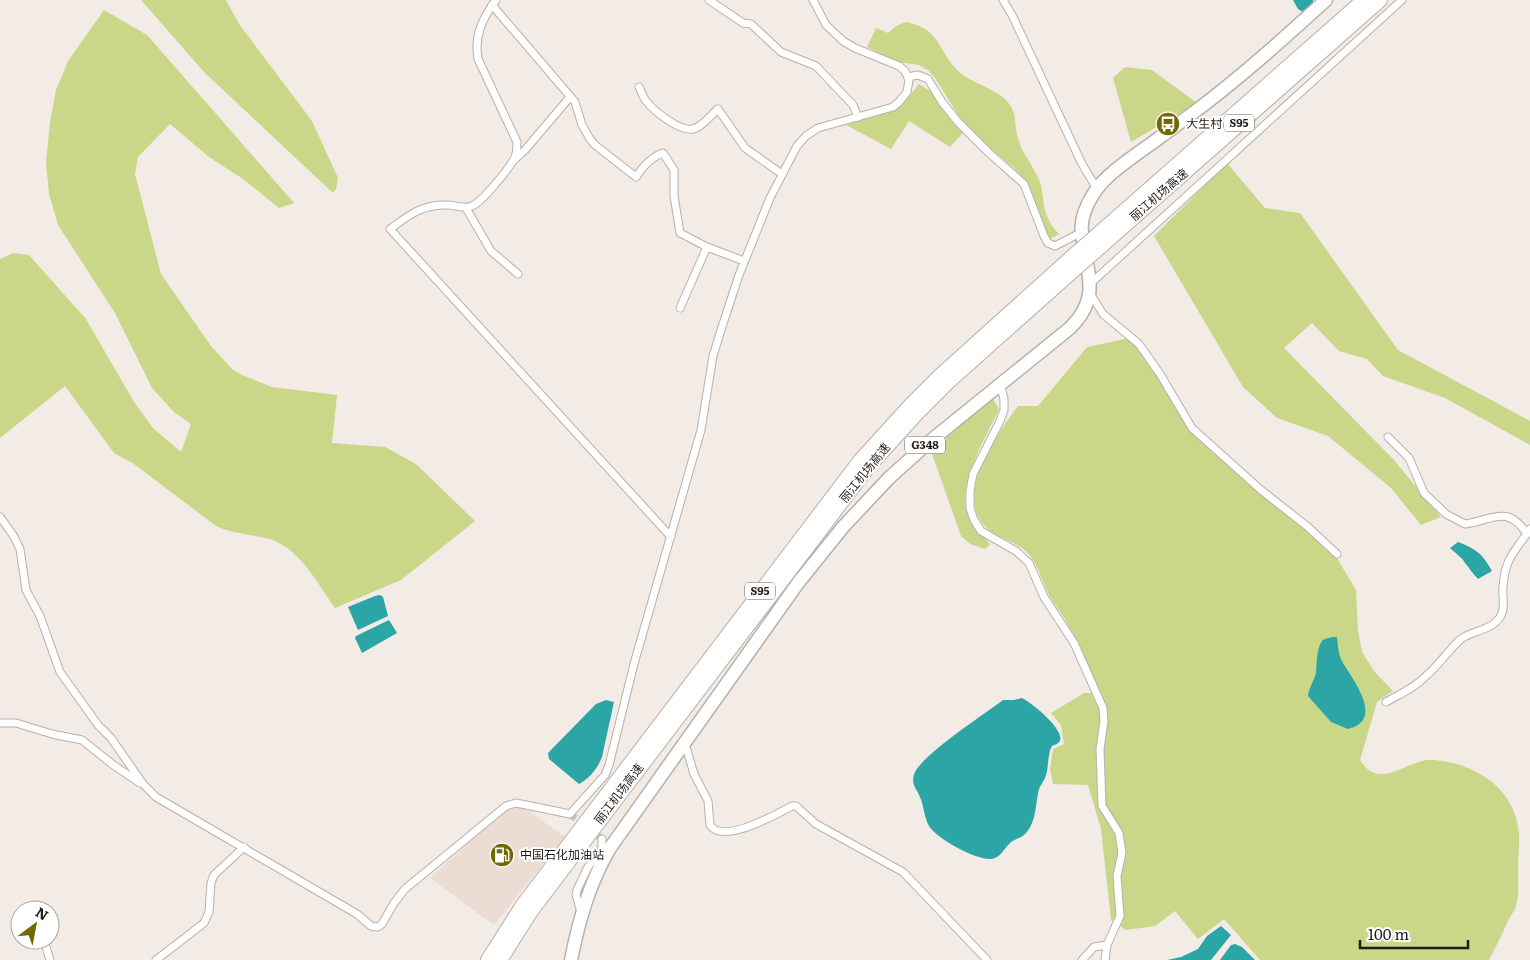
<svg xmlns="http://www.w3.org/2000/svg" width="1530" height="960" viewBox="0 0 1530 960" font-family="Literata,'Noto Sans SC',serif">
  <rect width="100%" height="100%" fill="#f2ebe6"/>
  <path fill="#ecddd4" d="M522,806L565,837L494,925L430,878L508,807Z"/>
  <g fill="#cbd788">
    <path d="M141,0H226L239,24L312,121L338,178L336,189L333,193L204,72Z"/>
    <path d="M104,10L147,35L294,203L279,208L243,179L209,157L170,124L138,157L135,174L161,274L211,346L233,370L242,375L272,387L337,395L332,443L385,447L416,464L475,521L401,580L335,608C317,583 300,548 269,539C251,534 233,534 216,526L134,464L114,453L65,386L0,438V259L13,253L29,255L86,319L134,402L153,428L181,452L191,424L174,412L152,388L115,313L58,225L49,194L46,163L50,122L56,90L68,61Z"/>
    <path d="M906,22C940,29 937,48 956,69C971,85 998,87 1010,105C1017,114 1014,127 1018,138C1022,154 1034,166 1040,182C1044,195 1042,210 1050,222C1052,227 1056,230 1059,234L1050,239L1047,235L1029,185L1015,169L978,138L960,118L935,78L928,70L919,65L898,62L867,47L876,28L888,33L896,26Z"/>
    <path d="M1125,67L1152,70L1197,103L1131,142L1113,78Z"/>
    <path d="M919,84L933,93L939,105L964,132L950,147L909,121L891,149L846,125L895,110L906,100Z"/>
    <path d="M1227,163L1265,208L1300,213L1398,350L1530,421V445L1445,398L1383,376L1367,359L1339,351L1312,323L1284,348L1394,460L1441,517L1421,525L1391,488L1328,436L1277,418L1243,387L1154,236Z"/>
    <path d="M1130,338L1158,375L1191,429L1307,528L1335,555L1356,590L1358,630L1362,652L1374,671L1393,691L1377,702L1360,760C1380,793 1408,757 1435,760C1477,764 1515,789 1519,833C1520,845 1518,857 1518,868C1518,879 1519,891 1517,902C1516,908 1512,914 1509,919C1503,933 1496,946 1489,960H1260L1224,919L1198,939L1175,911L1155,926L1126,930L1111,920L1101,829L1088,785L1053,784L1050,769L1053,749L1064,744L1061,725L1051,713L1084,693H1101C1089,669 1078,644 1066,621C1061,612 1054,604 1049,595C1043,583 1039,568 1031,557C1021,542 999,540 987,528C952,496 997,434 1018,406H1038L1087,347Z"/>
    <path d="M992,398L999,409C986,438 956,484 968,516C972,526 983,536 990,544L985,549L970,544L961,536L931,451Z"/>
  </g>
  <g fill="#2ba5a6">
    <path d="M1293,0H1313V4L1303,12L1298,9Z"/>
    <path d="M1458,542C1476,549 1482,553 1492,571L1478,579C1473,574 1470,569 1465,563C1462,557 1455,553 1450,548Z"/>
    <path d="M380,595L383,597L388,616L358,630L348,607L375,596Z"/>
    <path d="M389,620L397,633L362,653L355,638L356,636Z"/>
    <path d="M1333,637H1337C1338,645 1338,654 1342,661C1352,679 1386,720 1348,729L1331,722L1308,696C1309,687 1314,681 1316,673C1317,664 1316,650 1322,641C1325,638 1329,638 1333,637Z"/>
    <path d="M1022,698C1031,702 1068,732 1059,742C1058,744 1054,745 1052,746C1047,755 1049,766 1046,775C1045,780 1041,784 1039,789C1035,804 1037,823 1024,835C1021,838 1015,839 1011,842C1004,848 1001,858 991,859C976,860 937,839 929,826C924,817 924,806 920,797C916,788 910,783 915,772C925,753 983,715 1003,700H1014Z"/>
    <path d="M606,700L614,702L602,757C597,769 590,778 579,784L549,759L548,753L596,704Z"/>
    <path d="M1221,926L1231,935L1211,960H1167L1181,957L1198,949L1207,936Z"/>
    <path d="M1235,944L1242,947L1255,960H1220L1231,945Z"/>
  </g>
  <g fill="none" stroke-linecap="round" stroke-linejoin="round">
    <path stroke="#c8c2bd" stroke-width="7" stroke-dasharray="7 3.5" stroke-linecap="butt" d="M570,814L602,839"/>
    <g stroke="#b7b0ab" stroke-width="9">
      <g id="minor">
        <path d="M496,0C482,19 474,36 478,59L517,142C517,147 517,152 515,157C510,168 482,202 472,206C464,209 457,206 449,205C422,204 411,214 390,229L671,537"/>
        <path d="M709,0L743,23L751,24L781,52L816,66L853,105L858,117"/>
        <path d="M1003,0L1012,15L1082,164L1097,189"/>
        <path d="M492,5L575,102L582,125L590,139L595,145L636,177C643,166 651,157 663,153L674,170V196L680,233L707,247L744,261"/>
        <path d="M908,77L918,75L928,79L942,102L958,122L989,153L1024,184L1044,236L1048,243L1055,246L1082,232"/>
        <path d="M639,87C641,91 643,97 646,101C654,111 680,132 693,129C702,127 711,115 718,109L745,148L782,174"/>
        <path d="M514,160L525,150L570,97"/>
        <path d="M466,208L491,251L518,274"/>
        <path d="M1090,284L1402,0"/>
        <path d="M1090,293L1103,314L1139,344L1160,374L1192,428L1261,490L1308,527L1337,554"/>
        <path d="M680,308L707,247"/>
        <path d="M1000,384L1004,399V410L1000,421L973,474L970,491V508L974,520L981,531L1016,551L1029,563L1044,597L1074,643L1103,708L1104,721L1100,749L1102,806L1119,833L1122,853L1117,876L1120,916L1107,945L1105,960"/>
        <path d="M1388,437L1409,458L1424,493L1446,514L1465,524C1491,521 1507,503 1527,534"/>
        <path d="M0,517L13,535L20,549L26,590L40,616L60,672L98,725L111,738L143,784L156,797L357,914L371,926L378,927L382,924L394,903L405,889L506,806L516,803L570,814L605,775L609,765L634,664L701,430L713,356L721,330L739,275L770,198L797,146L806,136L818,128L893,107L899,102L907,92L909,80L905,71L899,66L855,48L843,41L826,25L813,0"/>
        <path d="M1386,702C1400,694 1416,687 1427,675C1439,665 1450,648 1461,639C1473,630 1496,630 1502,613C1505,605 1502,595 1503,587C1505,557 1515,552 1530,529"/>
        <path d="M0,723H16L52,734L82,740L112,764L140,783"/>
        <path d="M683,745L687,750L694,774L708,801L710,825C722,845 777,814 792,806H796L816,824L903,872L987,960"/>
        <path d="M581,912L576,895L577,890L588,867L602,849V839"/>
        <path d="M44,940L50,960"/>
        <path d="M156,960L204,923L209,912L211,883L214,875L244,847"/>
        <path d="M1082,960L1094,947L1107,945"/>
      </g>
    </g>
    <g stroke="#b7b0ab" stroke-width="15">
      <path id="trunk" d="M571,960C579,920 589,884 610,848L798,583L843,527L889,478L929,442L1070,328C1103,296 1085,270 1082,232C1080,219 1087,204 1094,193C1105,176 1122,165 1138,153C1157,140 1175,126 1193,113C1240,78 1283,39 1326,0"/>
    </g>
    <g stroke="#b7b0ab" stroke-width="16">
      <g id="motorway">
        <path d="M1095,237L1364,0"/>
        <path d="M1100,247L1380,0"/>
        <path d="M488,960L523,905L860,461L910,406L941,375L1072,257"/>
        <path d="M500,960L531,911L868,467L917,413L948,382L1076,268"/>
      </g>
    </g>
    <use href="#minor" stroke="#fff" stroke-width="7"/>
    <use href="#trunk" stroke="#fff" stroke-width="12"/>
    <use href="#motorway" stroke="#fff" stroke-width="14"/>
    <g stroke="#b7b0ab" stroke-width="16" stroke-linecap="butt">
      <g id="motorway-bridge">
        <path d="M1072,257L1095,237"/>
        <path d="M1076,268L1100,247"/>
      </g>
    </g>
    <use href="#motorway-bridge" stroke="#fff" stroke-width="14"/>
  </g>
  <defs>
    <g id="bus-disc" transform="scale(1.25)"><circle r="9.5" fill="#716902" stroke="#fff"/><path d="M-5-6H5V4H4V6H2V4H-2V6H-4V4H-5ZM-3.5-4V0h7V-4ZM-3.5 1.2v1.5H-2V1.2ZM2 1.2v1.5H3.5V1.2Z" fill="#fff"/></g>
    <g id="fuel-disc" transform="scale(1.25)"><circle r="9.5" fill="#716902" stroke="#fff"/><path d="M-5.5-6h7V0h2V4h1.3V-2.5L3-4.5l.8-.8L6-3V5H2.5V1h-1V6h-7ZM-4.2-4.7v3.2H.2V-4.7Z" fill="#fff"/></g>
  </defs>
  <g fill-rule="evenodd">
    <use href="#bus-disc" x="1168" y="124"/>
    <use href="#fuel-disc" x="502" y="855"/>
  </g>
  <g text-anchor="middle" stroke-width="4" stroke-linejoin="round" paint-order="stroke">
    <g fill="#fff" stroke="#62615f" stroke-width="1">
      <rect x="1224" y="114.5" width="30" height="17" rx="4"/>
      <rect x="905" y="436.5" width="40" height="17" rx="4"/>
      <rect x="745" y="582.5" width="30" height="17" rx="4"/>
    </g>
    <g font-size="11" font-weight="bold" fill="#1f1d1b">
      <text x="1239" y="127">S95</text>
      <text x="925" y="449">G348</text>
      <text x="760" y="595">S95</text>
    </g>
    <g font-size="12" fill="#1f1d1b" stroke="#fff" text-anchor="start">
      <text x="1186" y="128">大生村</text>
      <text x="520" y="859">中国石化加油站</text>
    </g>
    <g font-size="12" fill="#1f1d1b" stroke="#fff">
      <text transform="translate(1159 195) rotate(-41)" y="4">丽江机场高速</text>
      <text transform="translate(865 473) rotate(-51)" y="4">丽江机场高速</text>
      <text transform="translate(619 794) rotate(-53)" y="4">丽江机场高速</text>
    </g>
  </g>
  <g transform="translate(35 925) rotate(32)"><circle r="24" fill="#ffffff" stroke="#a5a5a4"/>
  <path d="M0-4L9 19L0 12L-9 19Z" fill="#716902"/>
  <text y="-8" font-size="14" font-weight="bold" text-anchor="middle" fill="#1f1d1b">N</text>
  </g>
  <path d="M1360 940v8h108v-8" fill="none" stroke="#1f1d1b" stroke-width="2.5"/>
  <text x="1368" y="940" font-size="15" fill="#1f1d1b" stroke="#ffffff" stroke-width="4" paint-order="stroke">100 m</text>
</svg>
